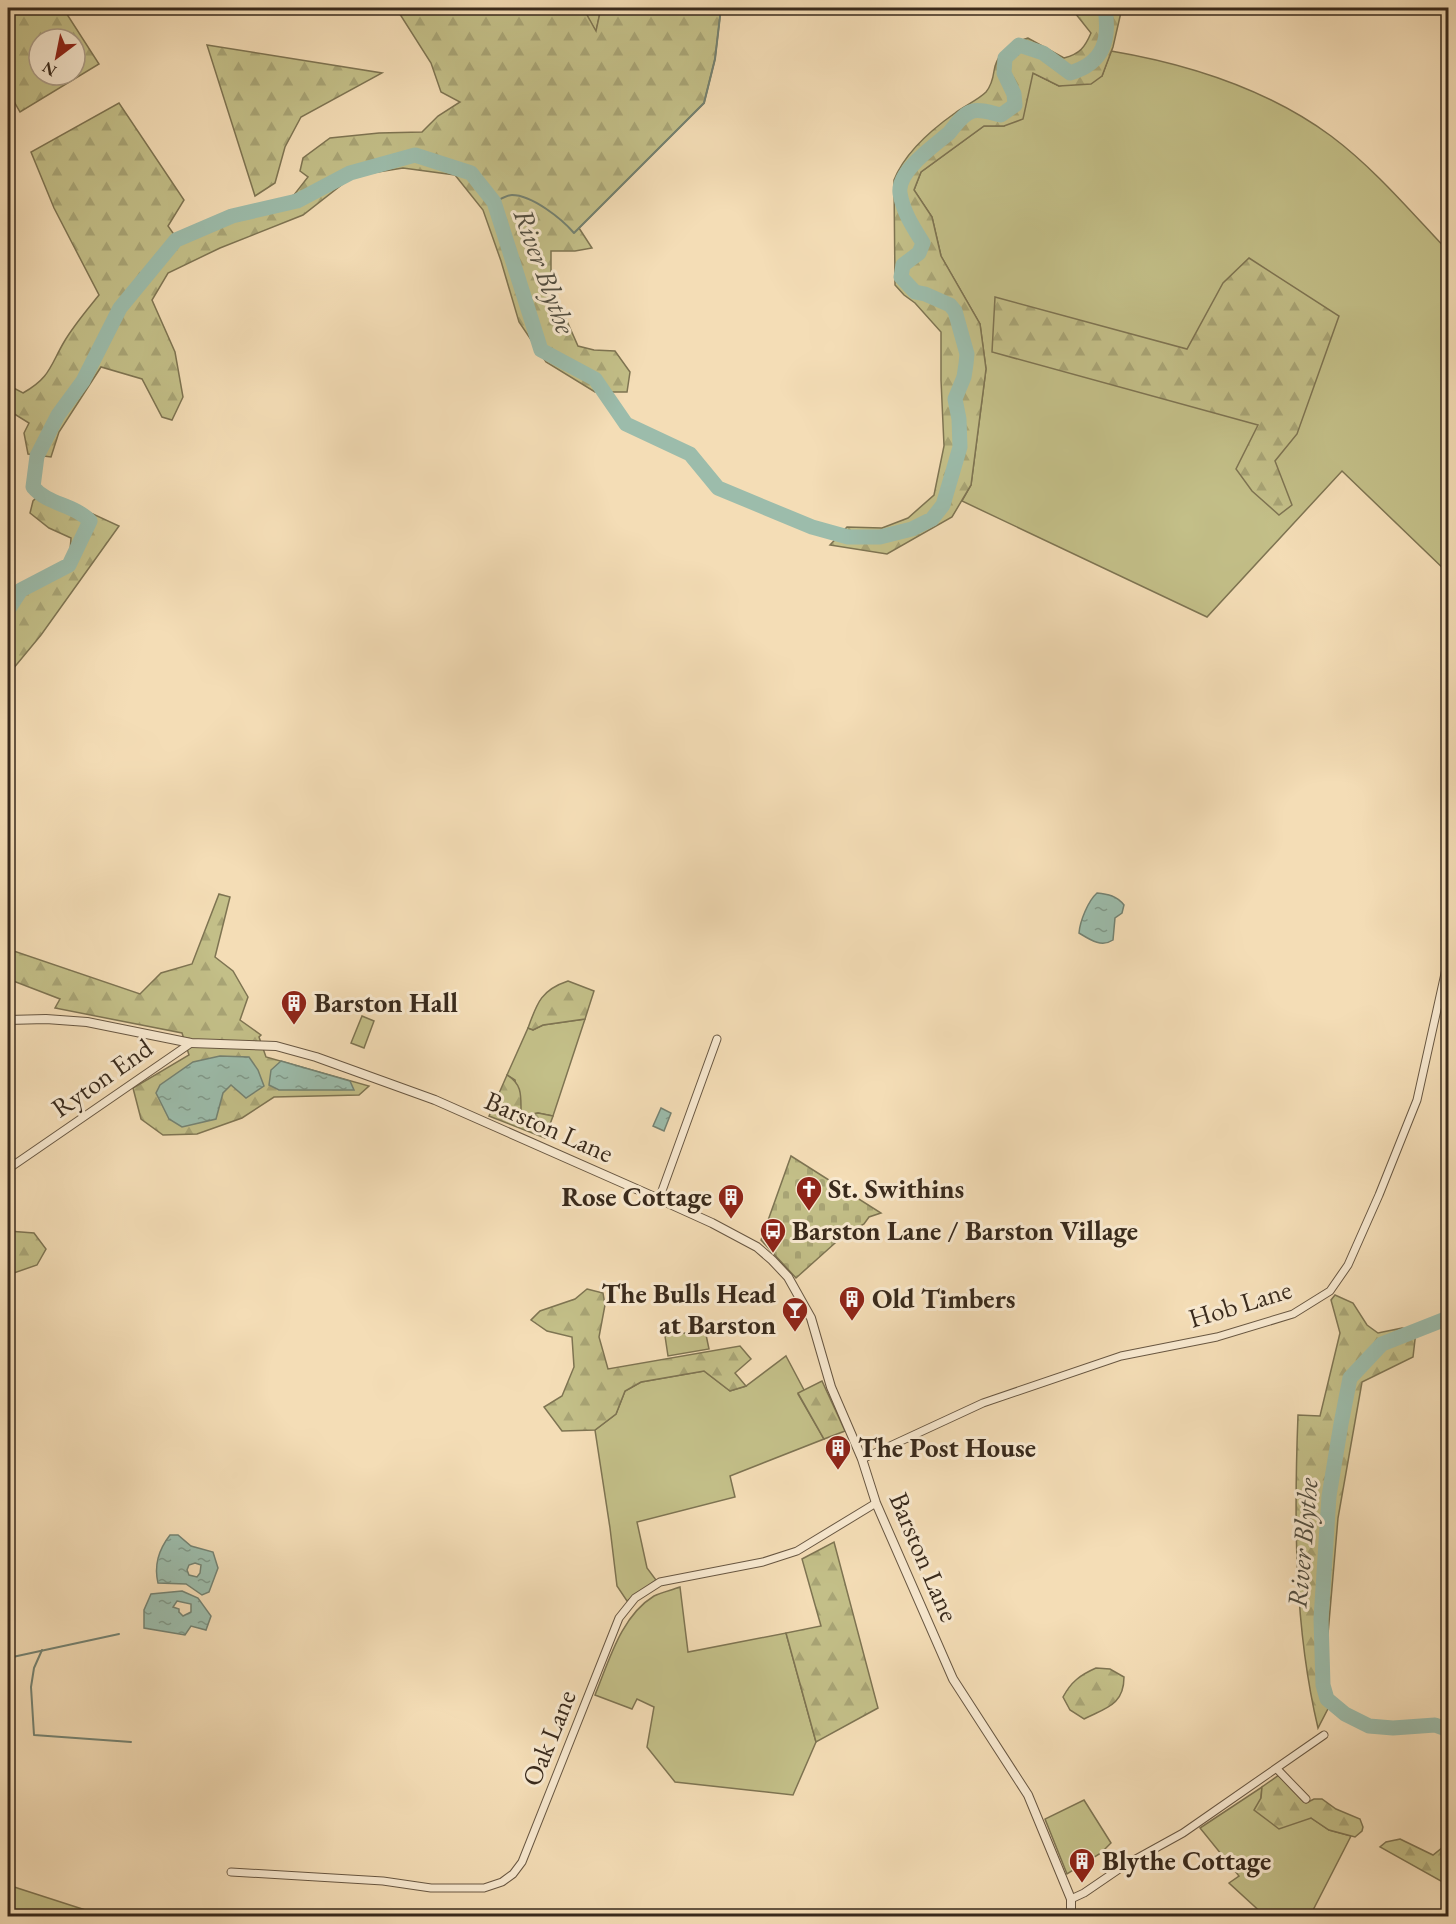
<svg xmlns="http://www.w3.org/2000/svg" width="1456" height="1924" viewBox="0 0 1456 1924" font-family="'EB Garamond',serif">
  <defs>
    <pattern id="forest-firs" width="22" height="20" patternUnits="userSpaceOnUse" patternTransform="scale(1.5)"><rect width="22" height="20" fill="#c3bf88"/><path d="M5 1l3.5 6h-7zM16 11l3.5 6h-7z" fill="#a8a475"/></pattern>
    <pattern id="cemetery-stones" width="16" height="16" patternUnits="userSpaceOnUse" patternTransform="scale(1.5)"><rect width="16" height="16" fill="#c3bf88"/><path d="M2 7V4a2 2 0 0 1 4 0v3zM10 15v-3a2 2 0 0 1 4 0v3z" fill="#a8a475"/></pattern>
    <pattern id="water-ripples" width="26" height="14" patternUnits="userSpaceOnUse" patternTransform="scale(1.5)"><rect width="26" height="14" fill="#9cbcab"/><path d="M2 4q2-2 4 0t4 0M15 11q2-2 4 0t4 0" fill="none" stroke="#80998a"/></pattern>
  </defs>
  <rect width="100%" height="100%" fill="#f4ddb6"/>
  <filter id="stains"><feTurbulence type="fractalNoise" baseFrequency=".00333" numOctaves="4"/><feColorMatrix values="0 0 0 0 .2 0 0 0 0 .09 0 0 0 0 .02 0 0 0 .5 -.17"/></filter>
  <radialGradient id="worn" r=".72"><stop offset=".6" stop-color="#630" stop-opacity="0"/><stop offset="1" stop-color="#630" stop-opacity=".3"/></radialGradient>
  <g fill="#c3bf88" stroke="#7e7452" stroke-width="1.5">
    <path d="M583,8H601L596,32Z"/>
    <path d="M1111,51C1188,64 1267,89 1331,136C1375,169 1411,212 1448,251V573L1342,471L1207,617L962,501L971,485L986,369L980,324L941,256L932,217L914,190L921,172L984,126H1004L1033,73L1059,86L1102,76Z"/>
    <path d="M362,1016L374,1021L364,1048L351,1043Z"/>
    <path d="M585,1019L553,1116L538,1113L528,1115L520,1110L515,1080L507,1075L528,1028L533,1030L543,1025Z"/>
    <path d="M705,1330L709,1349L668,1356L665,1336Z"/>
    <path d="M786,1356L804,1390L798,1394L824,1439L730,1476L735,1497L637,1522L647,1568L656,1580L627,1601L617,1586L610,1528L595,1430L616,1414L625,1391L641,1382L704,1371L730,1391L746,1386Z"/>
    <path d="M680,1587L688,1652L786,1633L816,1742L793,1795L675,1782L647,1747L654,1707L637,1699L632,1709L595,1695C609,1661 621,1616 654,1596C662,1592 672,1590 680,1587Z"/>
    <path d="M1262,1787L1261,1798L1311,1818L1329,1830L1351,1836L1310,1916H1265L1229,1883L1239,1876L1200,1828Z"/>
    <path d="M1084,1800L1111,1843L1101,1853L1067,1874L1045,1819Z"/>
    <path d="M8,1885L104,1916H8Z"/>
  </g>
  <g fill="url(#forest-firs)" stroke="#7e7452" stroke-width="1.5" fill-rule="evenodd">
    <path d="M8,8H63L99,64L20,112L8,91ZM39,39H75V75H39Z"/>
    <path d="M396,8H583L596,31L601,8H721L715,59L704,103L579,228L592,248L575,251H551V285L578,346L594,350L615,351L630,372L627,392H595L546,362L519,322L501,261L483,210L455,175L403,168L353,176L303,215L220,248L168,273L152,300L175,352L183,397L172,420L162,417L142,379L101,367L59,432L51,457L28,454L24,433L29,423L8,410V385L23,393C50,378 50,366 64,342C74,325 87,310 99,295L54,208L31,152L119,103L184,200L168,226L180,243L294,195L308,177L300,171L303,158L330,138L379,133L422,132L438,116L460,102L441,92L431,63Z"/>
    <path d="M1071,8H1122L1113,47L1102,76L1091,84L1059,86L1033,73L1023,119L1004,126H984L921,172L914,190L932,217L941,256L980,324L986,369L971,485L952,517L887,554L830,545L847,527L882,528L908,518L934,495L944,446L941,380V332L915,303L904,295L895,285L894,180C905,152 931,130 955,113C964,106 978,100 986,92C991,86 993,78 994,71C997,52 1011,43 1028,38L1064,58C1080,54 1085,47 1091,33Z"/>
    <path d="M207,45L382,73L301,117L285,147L275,183L255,196Z"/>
    <path d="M1249,258L1339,316L1297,434L1275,461L1292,505L1279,515L1252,491L1236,469L1258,425L992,352L995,297L1187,349L1223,283Z"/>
    <path d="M43,491L119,526L41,635L8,675V614L17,605L21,590L69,564L71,538L49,528L30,513L33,501Z"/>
    <path d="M219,894L230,897L215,957L233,971L248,997L240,1020L261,1035L259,1037L266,1057L369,1086L359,1095L274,1097L242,1118L197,1134L163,1135L141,1119L133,1088L189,1055L182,1033L55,1008L60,999L8,979V949L140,994L161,973L192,964Z"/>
    <path d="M568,981L594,991L585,1019L543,1025L533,1030L528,1028C537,1003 541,990 568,981Z"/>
    <path d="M507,1075C522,1084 521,1095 521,1111L528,1115L538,1113L553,1116L545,1138L489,1116Z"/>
    <path d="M8,1231L34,1233L46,1249L37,1265L8,1275Z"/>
    <path d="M587,1289L603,1293L605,1305L599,1337L608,1369L740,1346L751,1359L735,1373L746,1386L730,1391L704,1371L641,1382L625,1391L616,1414L595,1430L562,1431L544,1407L562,1396L574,1367L572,1337L547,1331L531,1320L540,1311L575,1299Z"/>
    <path d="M1335,1295L1353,1303L1367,1325L1378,1333L1402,1328L1416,1331L1413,1357L1362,1382L1338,1518L1323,1692L1332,1701L1318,1728C1294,1627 1294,1518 1298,1415L1320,1416L1340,1333L1331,1300Z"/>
    <path d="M822,1381L845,1431L824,1439L798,1393Z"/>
    <path d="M834,1542L878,1708L816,1742L786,1633L821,1626L802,1559Z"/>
    <path d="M1096,1668L1110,1669L1124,1677C1124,1705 1106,1708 1084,1719L1070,1710L1063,1697C1071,1682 1080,1675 1096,1668Z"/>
    <path d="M1279,1775L1306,1803L1314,1799H1322L1336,1809L1360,1819L1363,1827L1362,1831L1355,1837L1329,1830L1311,1818L1279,1829L1254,1810L1261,1798L1262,1787Z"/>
    <path d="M1400,1839L1433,1855L1448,1843V1885L1380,1847L1386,1842Z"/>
  </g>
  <path fill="url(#cemetery-stones)" stroke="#7e7452" stroke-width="1.5" d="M791,1156L881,1213L869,1217L864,1224L844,1235L796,1278L761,1240Z"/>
  <g fill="url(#water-ripples)" stroke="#748272" stroke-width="1.5" fill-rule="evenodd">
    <path d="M1097,893C1108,894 1117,896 1124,905L1122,913L1115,918L1113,940C1101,948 1089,939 1079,933C1080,921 1088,901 1097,893Z"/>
    <path d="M220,1056L249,1057L258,1070L264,1086L246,1098L231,1085L223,1093L216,1119L182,1127L169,1119L156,1093L160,1085L193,1062Z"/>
    <path d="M281,1061L350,1081L354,1090H279L269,1085L271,1070Z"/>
    <path d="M661,1108L671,1113L664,1131L653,1126Z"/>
    <path d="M170,1535H178L191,1546L213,1552L218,1568L209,1592L202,1595L186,1584L158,1583C154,1566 159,1549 170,1535ZM195,1563L201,1565L200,1573L197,1577L189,1575L187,1570L189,1565Z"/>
    <path d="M182,1591L198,1598L211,1616L206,1630L191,1626L185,1635L144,1628V1610L151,1594ZM177,1601L191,1604V1612L183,1616L179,1612V1609L173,1607Z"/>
  </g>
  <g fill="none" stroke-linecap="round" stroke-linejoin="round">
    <g stroke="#748272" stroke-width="2">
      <path d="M494,202C499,200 507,195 512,195C532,195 562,219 574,233L704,103L715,59L721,8"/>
      <path d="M42,1650L34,1668L31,1687L34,1735L131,1742"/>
      <path d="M8,1658L119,1634"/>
    </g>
    <g stroke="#9cbcab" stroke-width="15">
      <path d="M8,610L21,590L69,565L90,521C74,504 48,505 33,487L37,456L58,415L83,381L120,308L176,240L232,216L297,201L350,173L415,155L471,173L494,202L541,350L595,379L626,424L690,454L718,488L812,527L848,537H880L912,529L932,519L943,505L960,447L959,419L955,399L964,377L966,364L967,354L955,311L950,305L925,294L915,292L901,277L903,265L919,253L923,243C913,227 903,212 900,193C897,171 934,146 949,133C956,125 962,114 973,111C982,109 992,113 1001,115L1015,105L1014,94L1004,73L1005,58L1019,45L1043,53L1070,73C1104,63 1110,40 1105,8"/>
      <path d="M1448,1318L1382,1344L1350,1378L1341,1424L1329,1496L1321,1619L1323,1685L1327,1699L1345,1714L1369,1726L1393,1728L1435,1725L1446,1729L1448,1733"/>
    </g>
    <g stroke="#685742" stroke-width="9">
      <g id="minor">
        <path d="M8,1169L191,1043"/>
        <path d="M659,1199L717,1039"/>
        <path d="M862,1459L983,1403L1121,1356L1217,1337L1293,1314L1330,1291L1348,1265L1379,1195L1417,1100L1448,960"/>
        <path d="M1277,1769L1306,1799"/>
        <path d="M231,1872L383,1881L431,1888H484L502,1882L513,1874L522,1862L619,1618L635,1598L660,1582L763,1562L797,1551L876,1503"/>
        <path d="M1071,1899L1084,1893L1125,1865L1183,1833L1324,1735"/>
      </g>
    </g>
    <g stroke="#685742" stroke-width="10">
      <path id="tertiary" d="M8,1020L46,1019L87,1022L191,1043L276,1046L316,1057L435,1100L659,1199L712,1223L757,1247L772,1260L788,1277L811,1318L831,1387L862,1459L876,1503L953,1679L1028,1795L1071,1899V1916"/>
    </g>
    <use href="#minor" stroke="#f8e9d0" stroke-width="7"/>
    <use href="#tertiary" stroke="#f8e9d0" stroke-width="8"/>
  </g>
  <defs>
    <g id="building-pin" transform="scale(1.35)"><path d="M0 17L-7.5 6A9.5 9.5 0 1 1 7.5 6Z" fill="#8f2418" stroke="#f8e9d0"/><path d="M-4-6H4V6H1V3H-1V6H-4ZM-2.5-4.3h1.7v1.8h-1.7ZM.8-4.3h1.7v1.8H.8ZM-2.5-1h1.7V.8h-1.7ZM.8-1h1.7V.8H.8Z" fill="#fff"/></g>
    <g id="church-pin" transform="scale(1.35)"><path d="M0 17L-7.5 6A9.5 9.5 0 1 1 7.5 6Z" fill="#8f2418" stroke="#f8e9d0"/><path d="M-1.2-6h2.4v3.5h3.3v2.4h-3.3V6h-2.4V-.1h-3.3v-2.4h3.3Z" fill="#fff"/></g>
    <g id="bus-pin" transform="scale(1.35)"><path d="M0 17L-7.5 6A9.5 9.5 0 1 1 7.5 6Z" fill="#8f2418" stroke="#f8e9d0"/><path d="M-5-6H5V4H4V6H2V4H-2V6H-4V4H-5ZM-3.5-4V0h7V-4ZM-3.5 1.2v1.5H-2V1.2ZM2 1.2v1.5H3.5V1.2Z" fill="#fff"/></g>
    <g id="bar-pin" transform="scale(1.35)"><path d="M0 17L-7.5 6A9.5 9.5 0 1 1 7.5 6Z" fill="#8f2418" stroke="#f8e9d0"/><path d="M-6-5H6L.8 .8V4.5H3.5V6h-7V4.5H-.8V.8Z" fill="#fff"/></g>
  </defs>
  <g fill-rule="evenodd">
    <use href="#building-pin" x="294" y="1003"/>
    <use href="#church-pin" x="809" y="1189"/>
    <use href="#building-pin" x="731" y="1197"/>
    <use href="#bus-pin" x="773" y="1231"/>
    <use href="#building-pin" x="852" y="1299"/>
    <use href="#bar-pin" x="795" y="1310"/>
    <use href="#building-pin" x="838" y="1448"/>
    <use href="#building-pin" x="1082" y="1861"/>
  </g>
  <g text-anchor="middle" stroke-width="6" stroke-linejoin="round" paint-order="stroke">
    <g font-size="27" font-weight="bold" fill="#392a1c" stroke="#f8e9d0" text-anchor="start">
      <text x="314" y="1012">Barston Hall</text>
      <text x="828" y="1198">St. Swithins</text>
      <text x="712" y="1206" text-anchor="end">Rose Cottage</text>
      <text x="792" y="1240">Barston Lane / Barston Village</text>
      <text x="776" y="1303" text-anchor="end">The Bulls Head<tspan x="776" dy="31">at Barston</tspan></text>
      <text x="872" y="1308">Old Timbers</text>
      <text x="858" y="1457">The Post House</text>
      <text x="1102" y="1870">Blythe Cottage</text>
    </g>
    <g font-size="27" fill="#392a1c" stroke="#f8e9d0">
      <text transform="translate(102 1078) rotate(-35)" y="9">Ryton End</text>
      <text transform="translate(549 1127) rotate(24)" y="9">Barston Lane</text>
      <text transform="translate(1240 1304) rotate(-17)" y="9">Hob Lane</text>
      <text transform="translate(924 1557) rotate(67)" y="9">Barston Lane</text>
      <text transform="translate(549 1738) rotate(-68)" y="9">Oak Lane</text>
    </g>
    <g font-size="28" font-style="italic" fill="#524e40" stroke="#f8e9d0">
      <text transform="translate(545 271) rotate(70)" y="10">River Blythe</text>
      <text transform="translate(1302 1543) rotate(-85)" y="10">River Blythe</text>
    </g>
  </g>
  <rect width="1456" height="1924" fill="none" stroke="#f4ddb6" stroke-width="30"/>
  <rect x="9" y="9" width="1438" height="1906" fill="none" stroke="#392a1c" stroke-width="3"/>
  <rect x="15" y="15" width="1426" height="1894" fill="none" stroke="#392a1c" stroke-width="1.5"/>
  <g transform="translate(57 57) rotate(212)"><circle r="28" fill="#f8e9d0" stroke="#ac9d88" stroke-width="1.5"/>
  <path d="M0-4.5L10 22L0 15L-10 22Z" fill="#8f2418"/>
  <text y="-9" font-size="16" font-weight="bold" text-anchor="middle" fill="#392a1c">N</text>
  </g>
  <rect width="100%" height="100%" filter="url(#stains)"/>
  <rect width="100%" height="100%" fill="url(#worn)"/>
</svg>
